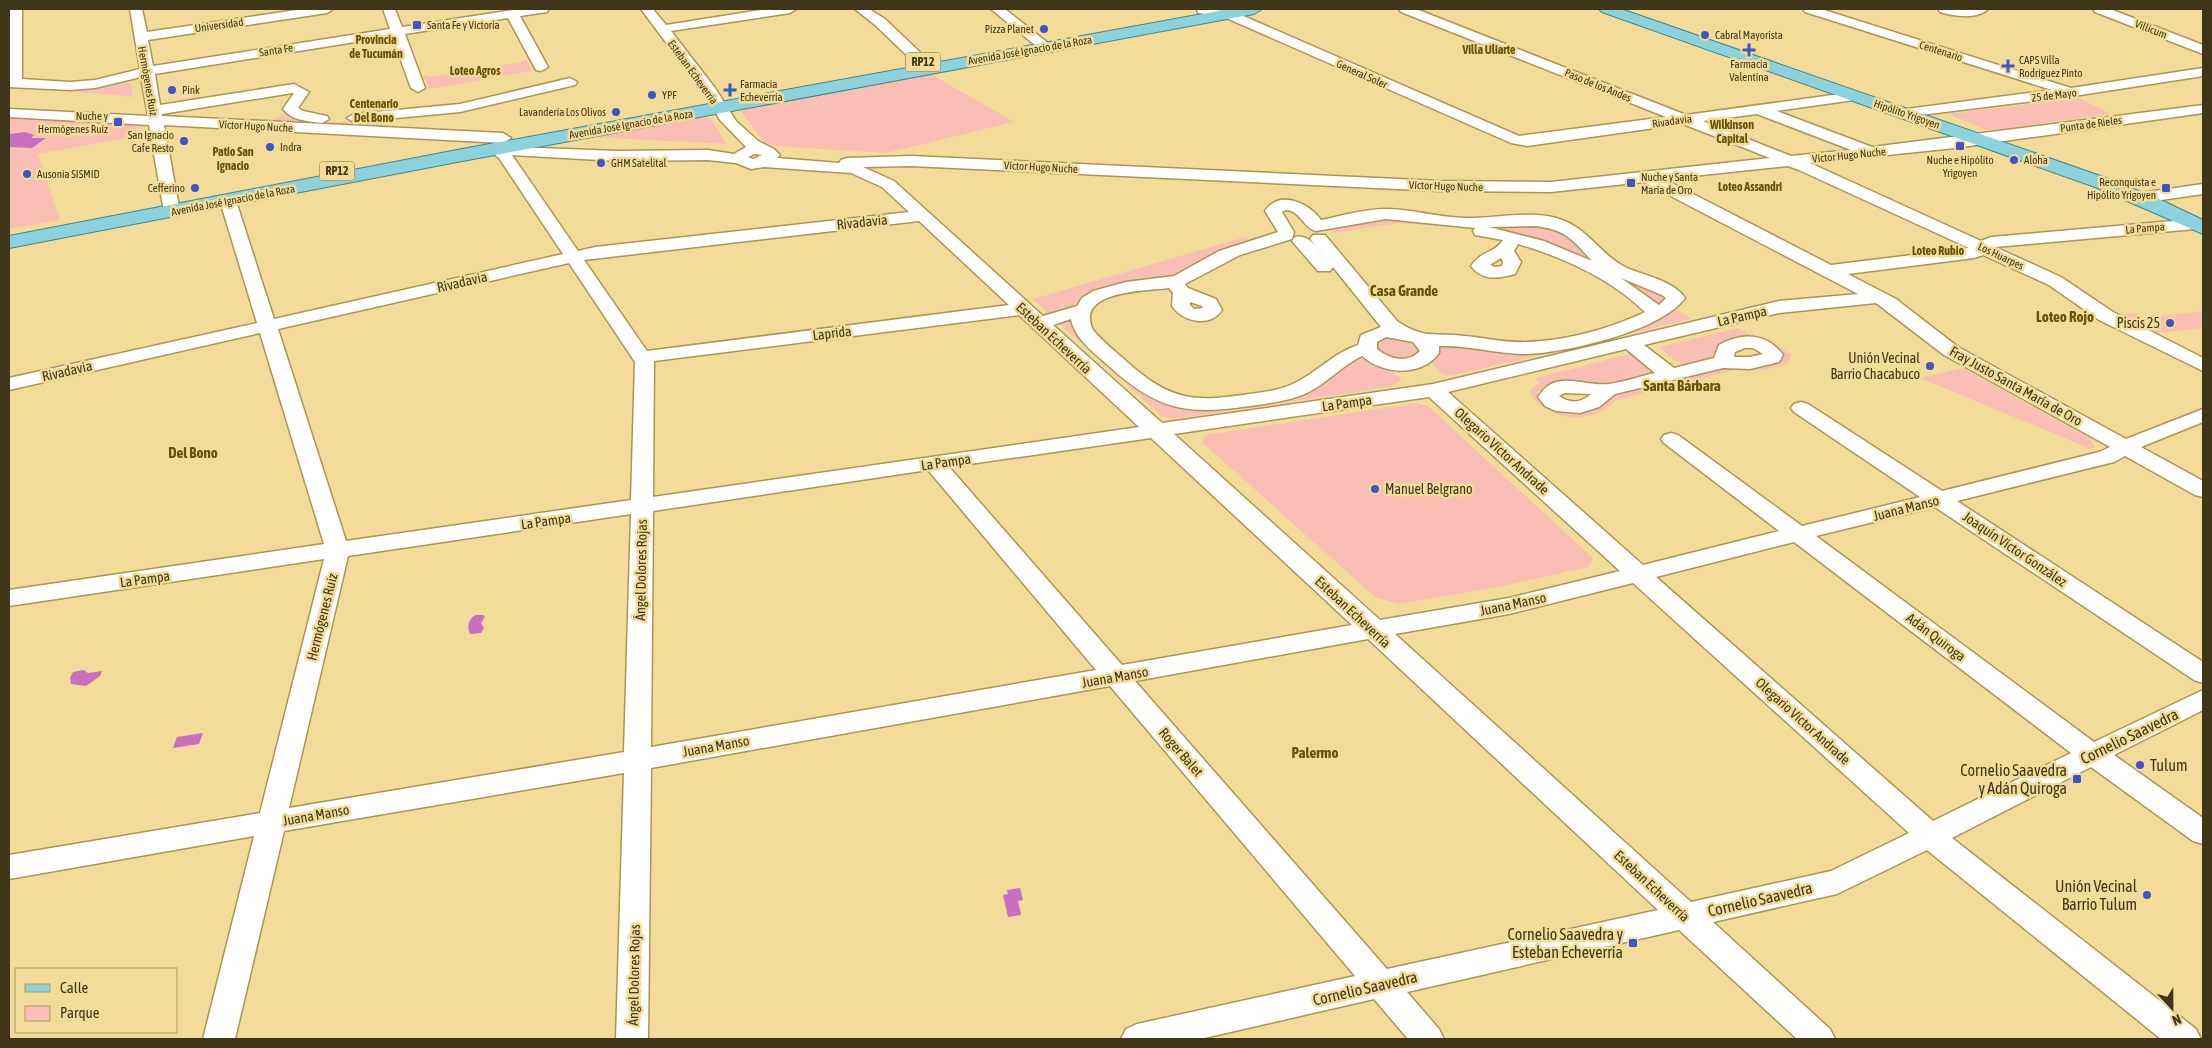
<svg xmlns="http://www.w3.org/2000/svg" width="2212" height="1048" viewBox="0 0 2212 1048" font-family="'Asap Condensed',sans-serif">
  <rect width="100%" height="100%" fill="#f3dc99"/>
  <g fill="#fabfb4">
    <path d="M526,59L532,71L429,89L424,76L431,77L522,62Z"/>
    <path d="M931,74L1014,122L886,153L773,146L765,143L741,112L744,109Z"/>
    <path d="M131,83L133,97L70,91L75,88Z"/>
    <path d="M2079,98L2111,114L1995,130L1983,129L1949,114Z"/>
    <path d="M2203,113V115L2012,140L2013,139Z"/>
    <path d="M282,114C309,127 360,121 389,119L380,127L272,121Z"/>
    <path d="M700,117L711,119L727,144L590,137Z"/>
    <path d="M9,118L136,124L137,136L38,154L60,220L9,229Z"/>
    <path d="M1383,216L1551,224L1669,298L1661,304H1656L1620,280L1482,229L1398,223L1334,233L1327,227Z"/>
    <path d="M1245,237L1251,241L1173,277L1118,283L1098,288L1082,296L1072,307L1051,316L1033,299Z"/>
    <path d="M1677,310L1691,319L1590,343L1586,340L1647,326Z"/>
    <path d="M2203,311V328L2157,333L2119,314L2137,313L2143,318Z"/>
    <path d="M1070,320L1076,331L1163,402L1283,398L1350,360C1370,355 1390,367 1402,380L1390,387L1173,419L1161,415L1057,321Z"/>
    <path d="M1738,328L1745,333L1769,339L1790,354V360L1786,364L1764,370H1735L1617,400C1611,402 1610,407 1605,409C1579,424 1549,419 1531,395V389L1540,383L1535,378L1634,353L1654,370L1652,375C1638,379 1621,384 1606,385C1589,386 1550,375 1538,392L1539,395L1554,409L1572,413L1593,408L1612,396L1729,366L1777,361L1782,358V355L1767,342C1751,346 1733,349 1718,355C1692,365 1683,372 1660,347Z"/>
    <path d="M1382,337H1410L1423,351L1404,361L1378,353L1375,341Z"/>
    <path d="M1436,346H1581L1449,376L1441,373L1431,362Z"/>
    <path d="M1963,368L2090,439L2095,448L2091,449L1920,378Z"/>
    <path d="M1416,403L1428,406L1593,558L1588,567L1493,588L1399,604L1375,597L1203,443L1205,435Z"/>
  </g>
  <g fill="#c86fbf">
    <path d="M25,132L34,135L31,138H46L32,148L9,147V134Z"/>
    <path d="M475,615H483L485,617L481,623L484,628L481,633L470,634C467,626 468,620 475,615Z"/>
    <path d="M84,670L88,673L102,671L100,676L86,686L71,684L70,678L73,672Z"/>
    <path d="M203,733L199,744L173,748L177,737Z"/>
    <path d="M1020,888L1023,900L1018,901L1021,915L1008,917L1003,895L1008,894L1007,890Z"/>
  </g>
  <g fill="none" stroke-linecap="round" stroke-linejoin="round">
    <g stroke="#ac9554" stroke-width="3">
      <g id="minor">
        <path d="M10,9H22V79L70,82L95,80L140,69L130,9H142L147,32L303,9H333L327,13L148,40L153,66L390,29L383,9H395L402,27L520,9H549L547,12L520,16L548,67L541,71L536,70L508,18L405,34L425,88L418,92L411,88L392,36L155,74L160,105L294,84L309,92L298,108L303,111L327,116L329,119L322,123C308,121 292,121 283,109L294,93H292L162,114V116L503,133L511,138L503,143L164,125L180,212L178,216H166L164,212L149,125L9,117V109L148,116L141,77L95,88L70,90L9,87Z"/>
        <path d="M641,9H653L666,25L767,9H796L790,13L671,31L715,88L736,121L758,141L774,149L780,155L777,158L839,163L841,160L847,158L911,156L1440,181L1551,182L1770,158L1683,124L1527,146L1511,143L1224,17L1198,13L1197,9L1232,11L1519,136L1666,117L1401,12L1399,9H1416L1686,115L1854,92L1859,93L1861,96L1859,99L1854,100L1777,111L1872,147L2203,105V113L1955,148L1810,163L1981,241L1991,237L2195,219L2203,224L2201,228L2195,229L1995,247L2061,277L2113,312L2203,358V371L2099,320L2049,285L1983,255L1974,258L1848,274L1896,299L1958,347L2126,439L2203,409V422L2141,447L2203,481V497L2195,495L2125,456L2114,462L1957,501L2203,662V683L2194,680L1935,507L1816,536L2094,742L2203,690V710L2114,755L2203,818V844L2193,841L2091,767L1952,838L2196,1029L2201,1039H2161L1927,850L1837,894L1713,922L1830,1029L1835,1039H1797L1679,930L1407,992L1439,1029L1444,1039H1408L1374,999L1200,1039H1121L1126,1029L1137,1024L1355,976L1110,686L651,768L648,1039H616L624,773L284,831L235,1039H203L254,836L9,879V855L260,813L324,559L9,606V590L324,544L260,333L9,390V378L257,323L220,201L222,198L228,196L236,201L274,319L563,254L499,158L487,149L490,146L617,151L708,150L734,154L746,147L720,120L703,92ZM1757,114L1851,150L1791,156L1703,121ZM754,154L762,155L753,159L748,157ZM512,155L617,161L708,160L736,163L751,169L764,167L851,173L882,187L909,212L595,247L578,251ZM911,166L1440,191L1551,192L1644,182L1858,294L1779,301L1433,384L1162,423L1053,325L1071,319C1074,339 1097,355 1111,368C1159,411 1188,415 1250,406C1270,403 1291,401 1309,392C1328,382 1343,365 1362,356C1383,375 1422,377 1439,353V346C1468,345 1497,354 1526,354C1565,353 1662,331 1685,298C1673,280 1644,276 1625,267C1601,255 1588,229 1562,220C1533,209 1495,219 1464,218C1437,217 1411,209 1385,209C1363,209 1342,216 1321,220C1309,203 1280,189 1265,211L1278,232L1219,251L1174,276L1126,282L1093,291L1082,298L1077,306L1043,316L894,181L863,167ZM1788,166L1799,170L1969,248L1831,265L1664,179ZM1286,210C1301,211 1303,228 1316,231L1386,219L1475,228L1473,231L1475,235L1503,240C1494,254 1483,249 1471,266C1482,282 1500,278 1515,274L1521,262L1514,251L1518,244C1563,257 1611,279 1645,312C1609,329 1566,341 1526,342C1506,343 1486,338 1465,336C1434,332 1425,340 1397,321L1325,235H1313L1310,239L1325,258C1317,248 1309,234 1295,237L1292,241L1318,271H1330L1333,267L1381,327L1361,335L1358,345C1334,353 1318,371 1297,382C1282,390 1265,392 1249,394C1192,403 1170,400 1126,361C1115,351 1102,341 1093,330C1074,290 1148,291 1169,288L1173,293L1172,306C1183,322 1210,328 1222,310L1216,299L1188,288L1185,284L1240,255L1292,239L1294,232L1282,212ZM919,221L1009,305L647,351L584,260ZM1534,226C1565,229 1572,239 1592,261L1544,241L1489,227ZM1501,258L1503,262L1502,266L1495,267L1490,265ZM569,263L635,362L631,500L346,541L278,329ZM1621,278L1662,295L1666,298L1659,305ZM1190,302L1202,306L1203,308L1194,309L1190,305ZM1876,303L1944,355L2110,447L2099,452L1942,491L1808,404L1801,402L1794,404L1791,408L1794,412L1920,497L1802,526L1678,435L1671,433L1664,435L1661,439L1664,443L1779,531L1643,565L1448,392L1626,349L1655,373C1640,376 1625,382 1609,384C1584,387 1555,368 1538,397L1545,406L1556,411L1580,413L1599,407L1615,394L1723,368L1750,369L1779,362L1783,355C1767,333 1742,332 1719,345L1714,358L1674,368L1644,345L1779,313ZM1019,315L1139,427L653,497L654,361ZM1386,337L1413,342L1420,351C1407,364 1389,359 1377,349V342ZM1745,348H1753L1763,354L1750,357H1734L1735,352ZM1565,393L1591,394C1581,403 1570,404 1559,396ZM1429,397L1620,571L1509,598L1380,620L1174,434ZM1151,438L1352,625L1122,665L949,467ZM928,470L1096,670L651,747L653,511ZM631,514L624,752L289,808L348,556ZM1794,542L2071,753L1933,821L1656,577ZM1633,583L1909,833L1831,871L1691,902L1395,634L1509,614ZM1368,639L1658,910L1387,969L1135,681Z"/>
        <path d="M855,9H869L885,19L927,59L929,62L927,65H917L875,25Z"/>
        <path d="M991,9H1005L1053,47L1051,50H1041Z"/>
        <path d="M1803,9H1821L2071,88L2203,68V76L2074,96L1904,117L1899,116L1897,113L1899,110L2052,90L1805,12Z"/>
        <path d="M1938,9H1988C1978,20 1952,16 1940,12Z"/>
        <path d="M2093,9H2110L2203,45V54L2095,12Z"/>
        <path d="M570,78L577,82L575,85L460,112L354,122L347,118L354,114L460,104Z"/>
        <path d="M2203,184V194L2140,203L2132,198L2140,193Z"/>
      </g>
    </g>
    <g stroke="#408789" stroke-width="2">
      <g id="major">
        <path d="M1230,9H1262L1254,14L457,162L9,248V236L457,150Z"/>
        <path d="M1599,9H1621L2109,179L2161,200L2203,220V234L2095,187L1602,12Z"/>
      </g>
    </g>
    <use href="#minor" fill="#fff" fill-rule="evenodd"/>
    <use href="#major" fill="#8dd1dc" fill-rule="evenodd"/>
  </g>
  <g fill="#3f54c7" stroke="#f3dc99" stroke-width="2">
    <rect x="412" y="20" width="10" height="10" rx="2.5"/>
    <circle cx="1044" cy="29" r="5"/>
    <circle cx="1705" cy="35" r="5"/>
    <path d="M1746.5 42.5h5v5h5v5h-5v5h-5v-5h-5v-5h5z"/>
    <path d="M2005.5 58.5h5v5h5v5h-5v5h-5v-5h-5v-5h5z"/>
    <circle cx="172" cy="90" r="5"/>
    <path d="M727.5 82.5h5v5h5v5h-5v5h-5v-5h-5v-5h5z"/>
    <circle cx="652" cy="95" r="5"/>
    <circle cx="616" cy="112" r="5"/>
    <rect x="113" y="117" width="10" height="10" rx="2.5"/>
    <circle cx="184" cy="141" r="5"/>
    <rect x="1955" y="141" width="10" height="10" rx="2.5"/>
    <circle cx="270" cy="147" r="5"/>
    <circle cx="2014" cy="160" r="5"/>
    <circle cx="601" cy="163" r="5"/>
    <circle cx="27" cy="174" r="5"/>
    <rect x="1626" y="178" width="10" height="10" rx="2.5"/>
    <circle cx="195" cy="188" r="5"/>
    <rect x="2161" y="183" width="10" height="10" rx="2.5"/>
    <circle cx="2170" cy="323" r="5"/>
    <circle cx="1930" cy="366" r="5"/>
    <circle cx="1375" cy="489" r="5"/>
    <circle cx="2140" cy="765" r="5"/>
    <rect x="2072" y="774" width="10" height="10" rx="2.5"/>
    <circle cx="2147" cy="895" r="5"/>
    <rect x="1628" y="938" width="10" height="10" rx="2.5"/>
  </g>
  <g text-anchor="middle" stroke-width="5" stroke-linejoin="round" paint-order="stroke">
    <g font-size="11" fill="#3f361a" stroke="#f3dc99">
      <text transform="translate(219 25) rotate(-8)" y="4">Universidad</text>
      <text transform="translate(2151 29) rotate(22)" y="4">Villicum</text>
      <text transform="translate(276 50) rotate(-9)" y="4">Santa Fe</text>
      <text transform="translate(1030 50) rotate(-10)" y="4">Avenida José Ignacio de la Roza</text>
      <text transform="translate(1941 51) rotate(18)" y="4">Centenario</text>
      <text transform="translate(693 72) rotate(54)" y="4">Esteban Echeverría</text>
      <text transform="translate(1362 74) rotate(24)" y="4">General Soler</text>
      <text transform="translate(148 81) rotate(80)" y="4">Hermógenes Ruiz</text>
      <text transform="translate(1598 85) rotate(22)" y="4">Paso de los Andes</text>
      <text transform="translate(2054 95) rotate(-7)" y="4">25 de Mayo</text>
      <text transform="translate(1907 114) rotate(19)" y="4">Hipólito Yrigoyen</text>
      <text transform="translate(1672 121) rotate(-8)" y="4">Rivadavia</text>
      <text transform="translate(631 124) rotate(-10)" y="4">Avenida José Ignacio de la Roza</text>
      <text transform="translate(2091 124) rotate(-8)" y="4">Punta de Rieles</text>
      <text transform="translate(256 126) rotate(3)" y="4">Víctor Hugo Nuche</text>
      <text transform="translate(1849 155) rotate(-6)" y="4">Víctor Hugo Nuche</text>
      <text transform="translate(1041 167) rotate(3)" y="4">Víctor Hugo Nuche</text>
      <text transform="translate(1446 186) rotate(2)" y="4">Víctor Hugo Nuche</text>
      <text transform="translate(233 200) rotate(-11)" y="4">Avenida José Ignacio de la Roza</text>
      <text transform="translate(2145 228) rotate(-5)" y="4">La Pampa</text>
      <text transform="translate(2001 256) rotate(25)" y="4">Los Huarpes</text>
    </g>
    <g font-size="11" fill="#3f361a" stroke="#f3dc99" text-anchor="start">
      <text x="427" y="29">Santa Fe y Victoria</text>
      <text x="1034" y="33" text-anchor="end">Pizza Planet</text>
      <text x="1715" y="39">Cabral Mayorista</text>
      <text x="2019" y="64">CAPS Villa<tspan x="2019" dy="13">Rodríguez Pinto</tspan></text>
      <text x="1749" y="68" text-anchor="middle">Farmacia<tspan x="1749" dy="13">Valentina</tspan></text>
      <text x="740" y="88">Farmacia<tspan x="740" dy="13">Echeverría</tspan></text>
      <text x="182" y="94">Pink</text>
      <text x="662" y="99">YPF</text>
      <text x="606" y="116" text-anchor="end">Lavandería Los Olivos</text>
      <text x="108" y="120" text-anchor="end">Nuche y<tspan x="108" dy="13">Hermógenes Ruíz</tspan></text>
      <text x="174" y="139" text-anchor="end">San Ignacio<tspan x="174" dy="13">Cafe Resto</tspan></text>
      <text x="280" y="151">Indra</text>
      <text x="1960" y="164" text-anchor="middle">Nuche e Hipólito<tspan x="1960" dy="13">Yrigoyen</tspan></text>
      <text x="2024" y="164">Aloha</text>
      <text x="611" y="167">GHM Satelital</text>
      <text x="37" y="178">Ausonia SISMID</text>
      <text x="1641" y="181">Nuche y Santa<tspan x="1641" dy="13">María de Oro</tspan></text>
      <text x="2156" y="186" text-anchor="end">Reconquista e<tspan x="2156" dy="13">Hipólito Yrigoyen</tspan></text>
      <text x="185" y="192" text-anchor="end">Cefferino</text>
    </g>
    <g font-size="12" font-weight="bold" fill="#685207" stroke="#f3dc99">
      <text x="376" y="44">Provincia<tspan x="376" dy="14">de Tucumán</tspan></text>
      <text x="1489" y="54">Villa Uliarte</text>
      <text x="475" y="75">Loteo Agros</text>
      <text x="374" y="108">Centenario<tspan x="374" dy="14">Del Bono</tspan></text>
      <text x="1732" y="129">Wilkinson<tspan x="1732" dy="14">Capital</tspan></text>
      <text x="233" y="156">Patio San<tspan x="233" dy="14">Ignacio</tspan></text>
      <text x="1750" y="191">Loteo Assandri</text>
      <text x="1938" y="255">Loteo Rubio</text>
    </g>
    <g fill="#f3dc99" stroke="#756840" stroke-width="1">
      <rect x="905.5" y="52.5" width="35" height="19" rx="4"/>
      <rect x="319.5" y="161.5" width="35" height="19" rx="4"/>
    </g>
    <g font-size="12" font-weight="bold" fill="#3f361a">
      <text x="923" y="66">RP12</text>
      <text x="337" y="175">RP12</text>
    </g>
    <g font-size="14" fill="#3f361a" stroke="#f3dc99">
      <text transform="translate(862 222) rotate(-6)" y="5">Rivadavia</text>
      <text transform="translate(462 282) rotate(-13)" y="5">Rivadavia</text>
      <text transform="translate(1742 316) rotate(-13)" y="5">La Pampa</text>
      <text transform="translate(832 333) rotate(-7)" y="5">Laprida</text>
      <text transform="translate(1054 338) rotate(43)" y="5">Esteban Echeverría</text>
      <text transform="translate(67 371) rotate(-13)" y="5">Rivadavia</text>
      <text transform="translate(2016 386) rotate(29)" y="5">Fray Justo Santa María de Oro</text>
      <text transform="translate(1347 403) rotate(-8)" y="5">La Pampa</text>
      <text transform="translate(1502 451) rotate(42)" y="5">Olegario Víctor Andrade</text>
      <text transform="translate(946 462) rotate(-8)" y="5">La Pampa</text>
      <text transform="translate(1906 508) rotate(-14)" y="5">Juana Manso</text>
      <text transform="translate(546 521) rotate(-8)" y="5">La Pampa</text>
      <text transform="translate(2015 549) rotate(34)" y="5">Joaquín Víctor González</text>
      <text transform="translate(641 570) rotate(-89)" y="5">Ángel Dolores Rojas</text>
      <text transform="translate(145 579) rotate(-8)" y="5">La Pampa</text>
      <text transform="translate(1513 604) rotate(-12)" y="5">Juana Manso</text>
      <text transform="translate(1353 612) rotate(43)" y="5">Esteban Echeverría</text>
      <text transform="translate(322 617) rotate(-76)" y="5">Hermógenes Ruiz</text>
      <text transform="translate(1936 637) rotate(37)" y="5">Adán Quiroga</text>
      <text transform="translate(1115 677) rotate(-10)" y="5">Juana Manso</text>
      <text transform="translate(1803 721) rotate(42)" y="5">Olegario Víctor Andrade</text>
      <text transform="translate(716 746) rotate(-10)" y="5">Juana Manso</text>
      <text transform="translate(1181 752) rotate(49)" y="5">Roger Balet</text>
      <text transform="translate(316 815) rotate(-10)" y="5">Juana Manso</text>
      <text transform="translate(1652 886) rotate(43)" y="5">Esteban Echeverría</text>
      <text transform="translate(634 975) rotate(-89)" y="5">Ángel Dolores Rojas</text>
    </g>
    <g font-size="14" fill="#3f361a" stroke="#f3dc99" text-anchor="end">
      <text x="2160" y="328">Piscis 25</text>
      <text x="1920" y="363">Unión Vecinal<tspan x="1920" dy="16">Barrio Chacabuco</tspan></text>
      <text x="1385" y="494" text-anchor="start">Manuel Belgrano</text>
    </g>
    <g font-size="15" font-weight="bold" fill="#685207" stroke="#f3dc99">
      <text x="1404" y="296">Casa Grande</text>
      <text x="2065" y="322">Loteo Rojo</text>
      <text x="1682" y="391">Santa Bárbara</text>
      <text x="193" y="458">Del Bono</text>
      <text x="1315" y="758">Palermo</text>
    </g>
    <g font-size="16" fill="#3f361a" stroke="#f3dc99">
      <text transform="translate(2129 736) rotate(-26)" y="6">Cornelio Saavedra</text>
      <text transform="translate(1760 899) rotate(-13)" y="6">Cornelio Saavedra</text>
      <text transform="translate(1365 988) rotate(-13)" y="6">Cornelio Saavedra</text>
    </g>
    <g font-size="16" fill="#3f361a" stroke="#f3dc99" text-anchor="end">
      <text x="2150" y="771" text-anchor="start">Tulum</text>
      <text x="2067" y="776">Cornelio Saavedra<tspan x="2067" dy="18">y Adán Quiroga</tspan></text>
      <text x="2137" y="892">Unión Vecinal<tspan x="2137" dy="18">Barrio Tulum</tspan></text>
      <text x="1623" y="940">Cornelio Saavedra y<tspan x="1623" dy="18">Esteban Echeverría</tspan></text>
    </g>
  </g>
  <rect width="2212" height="1048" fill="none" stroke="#3f361a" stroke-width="20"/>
  <rect x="15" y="968" width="162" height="65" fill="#f3dc99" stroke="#ab9a66"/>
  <rect x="25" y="984" width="25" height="8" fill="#8dd1dc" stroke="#ab9a66"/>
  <text x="60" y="993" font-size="15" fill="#3f361a">Calle</text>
  <rect x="25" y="1006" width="25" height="15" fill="#fabfb4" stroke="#ab9a66"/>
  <text x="60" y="1018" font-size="15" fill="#3f361a">Parque</text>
  <g transform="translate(2172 1008) rotate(158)" stroke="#f3dc99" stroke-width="4" paint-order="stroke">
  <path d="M0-4L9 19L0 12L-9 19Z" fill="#3f361a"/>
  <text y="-8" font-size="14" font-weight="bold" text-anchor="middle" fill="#3f361a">N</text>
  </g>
</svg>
